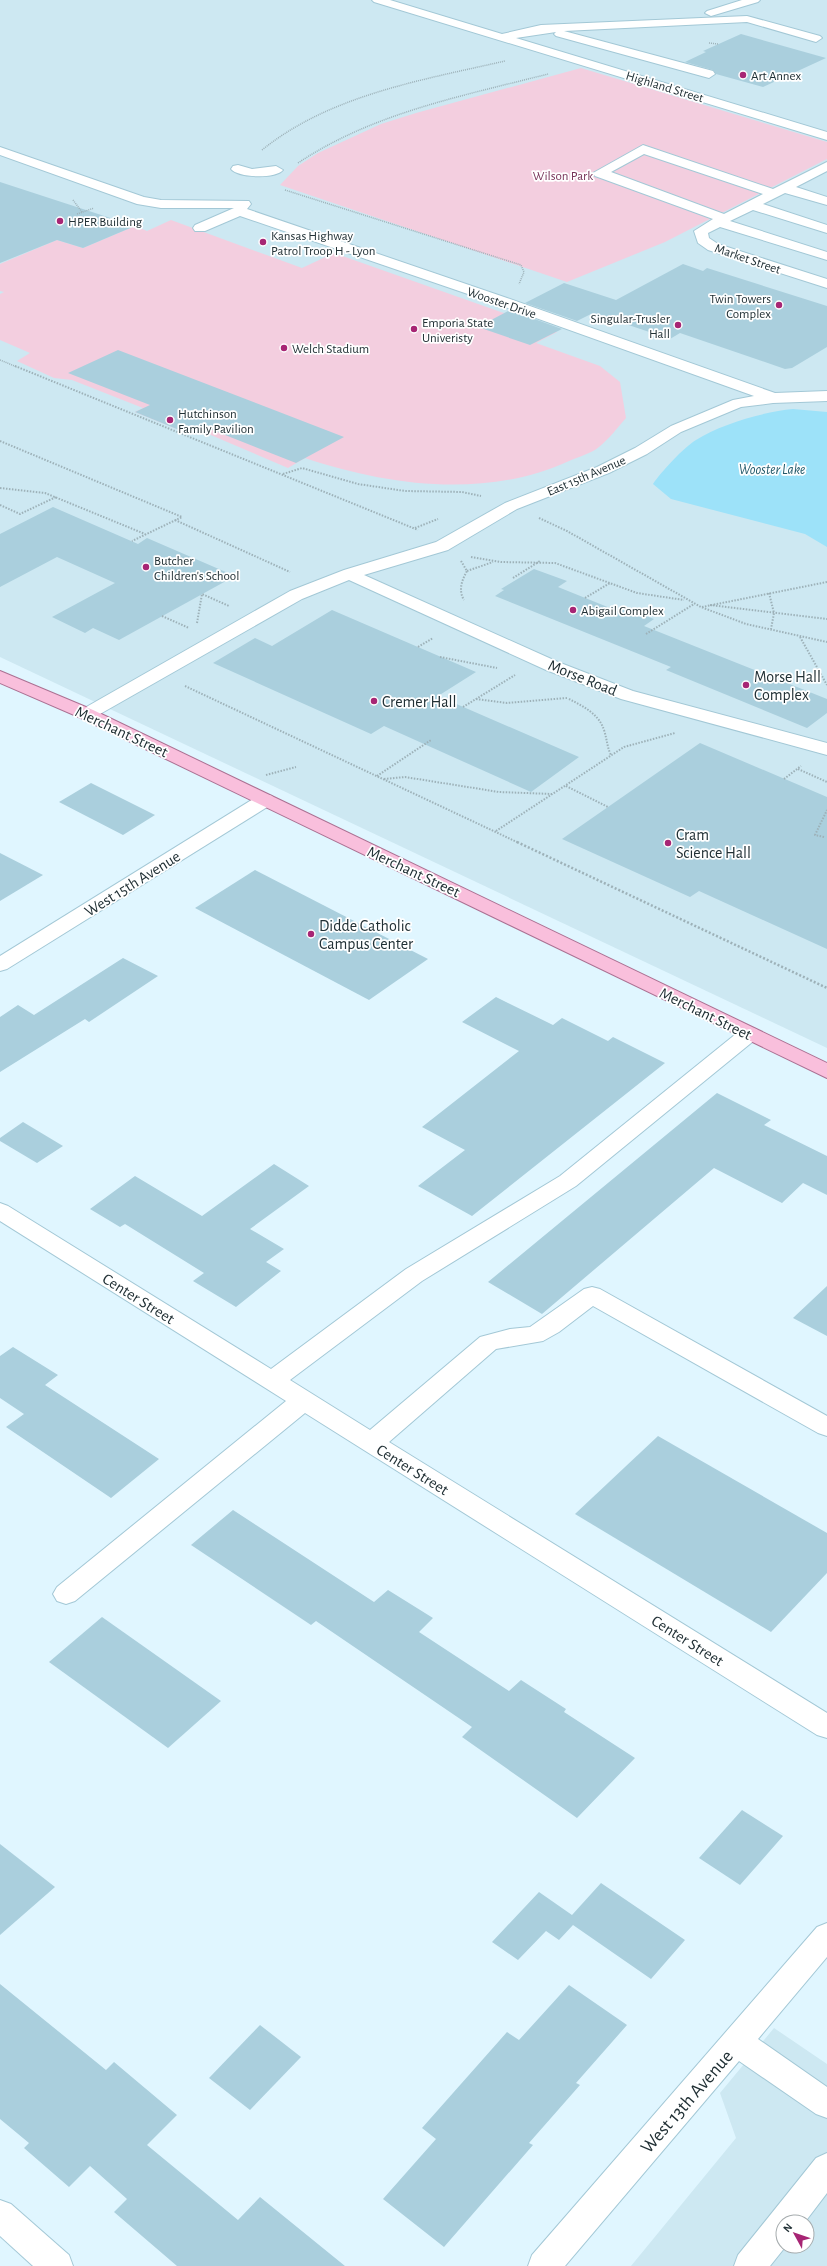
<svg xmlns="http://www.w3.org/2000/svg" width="827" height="2266" viewBox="0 0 827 2266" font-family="'Alegreya Sans',sans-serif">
  <rect width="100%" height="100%" fill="#e0f6ff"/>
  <g fill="#cde8f2" fill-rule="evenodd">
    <path d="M0,0H827V1048L0,657Z"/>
    <path d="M774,2028L827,2064V2266H631L736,2138L720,2093ZM783,2222H807V2246H783Z"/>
  </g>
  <g fill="#f3cedf">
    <path d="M581,68L827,142V159L665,242L567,282L280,185L298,166L318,153L381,124L416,113Z"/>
    <path d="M171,220L302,268L334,253L557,332L536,343L600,366L620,382L626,418C618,427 609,439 599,447C592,453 578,457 569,461C486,499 389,486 305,458L288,468L199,430L189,434L135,412L143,408L72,380L54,378L17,361L30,353L0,340V294L4,292L0,291V264L57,240L83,248L135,226L147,231Z"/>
  </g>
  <path fill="#9de2f9" d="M793,409L827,412V547L805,534L671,499L653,484C661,472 684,447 696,440C721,424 763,412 793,409Z"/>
  <g fill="#aacfdd">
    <path d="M741,34L826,58L763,87L716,74L713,70L685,62L706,52L703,51Z"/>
    <path d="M0,182L135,226L83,248L57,240L0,263Z"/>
    <path d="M683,264L703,271L707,268L827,306V347L792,368L785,369L680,333L670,339L593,313L577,321L525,303L564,283L616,300Z"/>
    <path d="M510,310L562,329L530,345L478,327Z"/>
    <path d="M118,350L344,437L296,463L205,427L189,434L135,412L150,405L68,373Z"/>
    <path d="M53,507L138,544L147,538L235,576L119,640L93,628L85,633L52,617L115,583L57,557L0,587V534Z"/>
    <path d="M534,569L567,581L558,587L620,612L625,608L654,619L644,626L827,699V713L807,728L666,670L671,667L495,596L504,590L501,589Z"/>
    <path d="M332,610L476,672L438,696L579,757L531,792L384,726L371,734L213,663L255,638L272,646Z"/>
    <path d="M700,743L827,797V949L699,891L690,897L562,839Z"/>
    <path d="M91,783L155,815L123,835L59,802Z"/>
    <path d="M0,853L43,875L0,901Z"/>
    <path d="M255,870L428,959L369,1000L195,908Z"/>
    <path d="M123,958L158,976L89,1022L85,1019L0,1072V1017L18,1005L34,1015Z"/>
    <path d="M496,997L553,1025L562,1018L608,1041L613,1037L665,1063L472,1216L418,1186L465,1150L422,1127L519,1051L462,1022Z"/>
    <path d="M717,1093L771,1120L764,1125L827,1156V1195L803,1183L782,1203L714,1168L542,1314L488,1282Z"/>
    <path d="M23,1122L63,1146L37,1163L0,1141V1138Z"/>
    <path d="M274,1164L309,1186L250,1229L284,1249L266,1262L281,1271L236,1307L193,1281L204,1273L125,1224L120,1227L90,1209L135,1176L202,1216Z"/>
    <path d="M827,1286V1336L793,1318Z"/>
    <path d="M13,1347L58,1375L45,1385L159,1459L111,1498L6,1427L24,1414L0,1398V1356Z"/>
    <path d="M658,1436L827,1533V1573L771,1632L575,1514Z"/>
    <path d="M233,1510L374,1602L388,1590L433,1618L419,1632L509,1691L521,1680L566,1709L564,1712L635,1758L577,1818L462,1737L472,1727L316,1621L311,1625L191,1545Z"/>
    <path d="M102,1617L221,1701L168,1748L49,1662Z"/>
    <path d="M742,1810L783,1836L740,1885L699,1858Z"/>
    <path d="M0,1844L55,1887L0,1935Z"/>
    <path d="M601,1883L685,1940L651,1979L573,1925L559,1940L546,1931L518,1960L492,1942L539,1892L572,1915Z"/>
    <path d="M0,1984L106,2070L114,2062L177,2115L147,2145L238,2220L260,2197L345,2266H177L114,2212L127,2199L90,2166L69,2187L24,2148L29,2143L0,2119Z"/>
    <path d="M569,1985L627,2025L576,2083L580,2085L529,2143L533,2145L444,2247L383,2199L436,2139L422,2128L507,2032L519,2040Z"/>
    <path d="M260,2025L301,2057L250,2110L209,2078Z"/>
  </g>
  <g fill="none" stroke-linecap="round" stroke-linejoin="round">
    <g stroke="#a3c8d6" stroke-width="2">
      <g id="minor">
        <path d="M372,0H390L502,34L541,25L747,16L820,36L822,38L816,42L747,22L564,31L713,71L715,74L709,78L556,36L554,34L556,32L516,38L827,132V140L374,2Z"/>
        <path d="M742,0H760L758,2L711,16L705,13L707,11Z"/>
        <path d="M643,145L773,189L827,162V171L796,187L827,197V205L785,193L763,204L827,225V233L753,210L730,221L827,252V260L720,227L708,233L709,238L718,244L827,279V288L708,250L698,243L694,231L713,219L595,176L593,173ZM644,154L763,194L724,214L611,172Z"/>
        <path d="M0,147L144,197L161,200L249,201L251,204L247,209L507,298L775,393L827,391V401L773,403L741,407L681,432L647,454L609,473L517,509L448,550L364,575L558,662L633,691L827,743V755L621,699L546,670L349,580L302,599L93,718L87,719L81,718L78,714L81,710L290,591L344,570L436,542L505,503L597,467L635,448L671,426L733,400L754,396L497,304L240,216L205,231H195L193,228L195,225L234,208H161L137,204L0,155Z"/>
        <path d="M238,165L252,169L276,166L283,170C276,179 238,178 231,169L233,166Z"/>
        <path d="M265,794L272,796L274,800L272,804L7,969L0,971V956L258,796Z"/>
        <path d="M749,1028L756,1029L760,1034L756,1039L576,1186L422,1281L290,1380L370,1430L480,1337L510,1329L530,1327L584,1289L592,1287L600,1289L827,1416V1436L818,1433L593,1306L559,1332L543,1341L496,1349L389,1442L827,1713V1738L817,1735L305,1413L75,1601L66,1604L57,1601L53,1594L57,1587L286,1401L0,1221V1203L8,1206L271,1369L406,1269L560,1176L742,1029Z"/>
        <path d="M827,1923V1957L758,2039L827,2087V2118L816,2114L739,2061L565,2266H528L532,2255L817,1927Z"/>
        <path d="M827,2153V2193L805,2222H783V2246H786L770,2266H734L738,2255L816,2158Z"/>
        <path d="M0,2200L11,2204L69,2255L73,2266H33L0,2236Z"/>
      </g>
    </g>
    <g stroke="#ab7193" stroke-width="2">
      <path id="major" d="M0,671L93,710L827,1063V1078L81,718L0,683Z"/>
    </g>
    <g stroke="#9db1b8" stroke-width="1.5" stroke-dasharray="1 1" stroke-linecap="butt">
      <path d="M709,43L718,44"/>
      <path d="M262,150C330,95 422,80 505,61"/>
      <path d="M298,163C373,113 462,96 548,74"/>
      <path d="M285,190L521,265L524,272L519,284"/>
      <path d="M73,200L82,212"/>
      <path d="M77,214L94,208"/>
      <path d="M0,360L17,367"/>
    </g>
    <g stroke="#9db1b8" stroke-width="2" stroke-dasharray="1.5 1.5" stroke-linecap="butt">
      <path d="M15,366L418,530"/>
      <path d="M0,441L182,517L132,541"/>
      <path d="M283,474L302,468L358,484L405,491L462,492L481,496"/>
      <path d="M0,488L45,493L145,534"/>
      <path d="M0,505L20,514L56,497"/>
      <path d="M539,518L567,531L701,607L746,624L827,642"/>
      <path d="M175,520L290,572"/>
      <path d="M415,528L438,519"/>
      <path d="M471,557L501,562L555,563L637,593L684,600"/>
      <path d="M461,561L467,571C462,580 458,590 464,600"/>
      <path d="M467,571L493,562"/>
      <path d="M513,578L540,561"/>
      <path d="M769,593L774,613L771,629"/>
      <path d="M585,598L610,583"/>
      <path d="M710,605L827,619"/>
      <path d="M702,607L827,582"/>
      <path d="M162,616L189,628"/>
      <path d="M197,623L202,594L229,606"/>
      <path d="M646,634L694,604"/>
      <path d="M800,637L827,685"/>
      <path d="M418,647L433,638"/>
      <path d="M440,657L497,668"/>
      <path d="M185,686L519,843"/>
      <path d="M476,699L507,703L567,698"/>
      <path d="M569,699C583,706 599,714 604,730C607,739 607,747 611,755"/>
      <path d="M463,707L515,675"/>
      <path d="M798,769L827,782"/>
      <path d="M266,775L296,767"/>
      <path d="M377,776L431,740"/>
      <path d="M384,779L405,777L499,792L552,794"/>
      <path d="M784,779L801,766"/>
      <path d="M566,786L608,807"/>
      <path d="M496,831L624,747L675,733"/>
      <path d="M824,837L815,835L827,810"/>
    </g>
    <path stroke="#9db1b8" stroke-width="2.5" stroke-dasharray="2 2" stroke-linecap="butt" d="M517,842L827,988"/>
    <use href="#minor" fill="#fff" fill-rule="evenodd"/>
    <use href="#major" fill="#f9bfdc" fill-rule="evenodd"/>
  </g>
  <g fill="#a72574" stroke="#fff" stroke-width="1.5">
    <circle cx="743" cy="75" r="4"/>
    <circle cx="60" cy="221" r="4"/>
    <circle cx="263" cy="242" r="4"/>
    <circle cx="779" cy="305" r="4"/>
    <circle cx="678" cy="325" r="4"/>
    <circle cx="414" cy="329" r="4"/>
    <circle cx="284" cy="348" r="4"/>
    <circle cx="170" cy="420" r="4"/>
    <circle cx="146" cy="567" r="4"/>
    <circle cx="573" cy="610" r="4"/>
    <circle cx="746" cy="685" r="4"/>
    <circle cx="374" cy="701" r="4"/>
    <circle cx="668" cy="843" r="4"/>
    <circle cx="311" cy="934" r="4"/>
  </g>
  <g text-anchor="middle" stroke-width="3.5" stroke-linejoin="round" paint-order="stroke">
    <g font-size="13" fill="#213035" stroke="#fff" text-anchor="start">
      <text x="751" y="80">Art Annex</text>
      <text x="68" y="226">HPER Building</text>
      <text x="271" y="240">Kansas Highway<tspan x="271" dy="15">Patrol Troop H - Lyon</tspan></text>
      <text x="771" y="303" text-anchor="end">Twin Towers<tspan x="771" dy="15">Complex</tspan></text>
      <text x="670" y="323" text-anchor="end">Singular-Trusler<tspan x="670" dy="15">Hall</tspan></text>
      <text x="422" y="327">Emporia State<tspan x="422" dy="15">Univeristy</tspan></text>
      <text x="292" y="353">Welch Stadium</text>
      <text x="178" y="418">Hutchinson<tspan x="178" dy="15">Family Pavilion</tspan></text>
      <text x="154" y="565">Butcher<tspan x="154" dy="15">Children's School</tspan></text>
      <text x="581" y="615">Abigail Complex</text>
    </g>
    <g font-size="13" fill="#213035" stroke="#fff">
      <text transform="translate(665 86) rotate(17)" y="5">Highland Street</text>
      <text transform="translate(748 258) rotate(19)" y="5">Market Street</text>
      <text transform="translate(502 302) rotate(19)" y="5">Wooster Drive</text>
      <text transform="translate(586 475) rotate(-23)" y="5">East 15th Avenue</text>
    </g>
    <g font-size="13" fill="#773358" stroke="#fff">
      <text x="563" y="180">Wilson Park</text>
    </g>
    <g font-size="14" font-style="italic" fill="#22596a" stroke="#fff">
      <text x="772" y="474">Wooster Lake</text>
    </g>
    <g font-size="16" fill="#213035" stroke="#fff" text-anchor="start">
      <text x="754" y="682">Morse Hall<tspan x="754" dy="18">Complex</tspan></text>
      <text x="382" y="707">Cremer Hall</text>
      <text x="676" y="840">Cram<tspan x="676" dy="18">Science Hall</tspan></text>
      <text x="319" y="931">Didde Catholic<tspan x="319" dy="18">Campus Center</tspan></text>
    </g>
    <g font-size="16" fill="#213035" stroke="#fff">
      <text transform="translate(583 677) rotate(22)" y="6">Morse Road</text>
      <text transform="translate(122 731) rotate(25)" y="6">Merchant Street</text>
      <text transform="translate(414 871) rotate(25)" y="6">Merchant Street</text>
      <text transform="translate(132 883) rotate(-32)" y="6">West 15th Avenue</text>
      <text transform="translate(706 1013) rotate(26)" y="6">Merchant Street</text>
      <text transform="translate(139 1298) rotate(32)" y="6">Center Street</text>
      <text transform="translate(413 1469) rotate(32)" y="6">Center Street</text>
      <text transform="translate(688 1640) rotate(32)" y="6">Center Street</text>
    </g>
    <g font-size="19" fill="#213035" stroke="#fff">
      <text transform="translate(686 2101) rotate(-49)" y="7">West 13th Avenue</text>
    </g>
  </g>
  <g transform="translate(795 2234) rotate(310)"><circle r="19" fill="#ffffff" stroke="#a6acae"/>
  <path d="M0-3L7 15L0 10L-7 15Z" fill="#a72574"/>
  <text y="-6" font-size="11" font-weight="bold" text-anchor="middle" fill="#213035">N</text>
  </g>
</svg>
